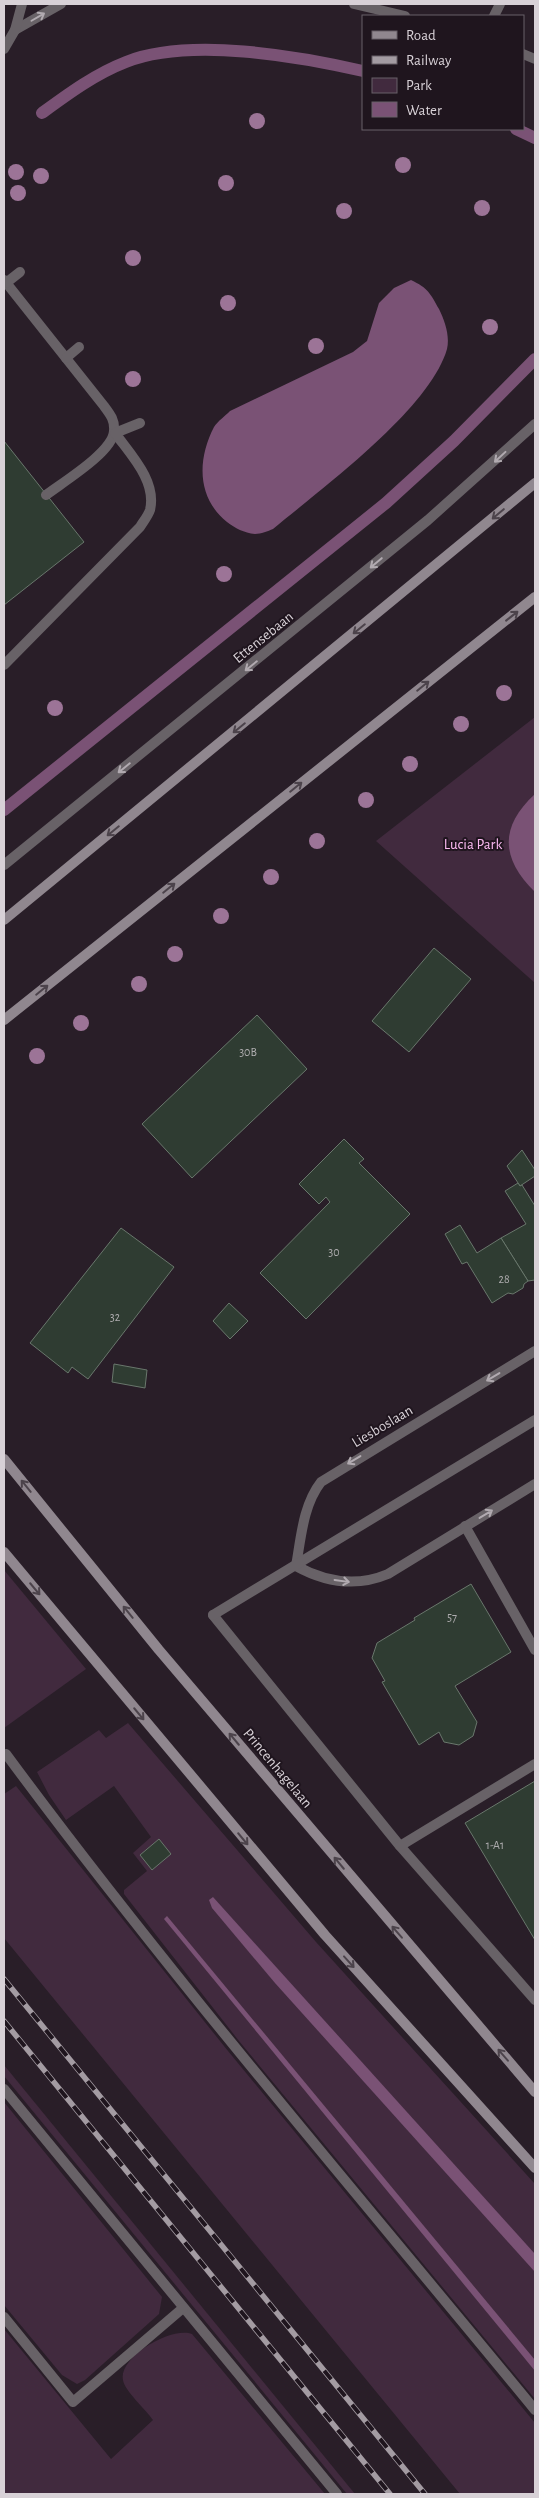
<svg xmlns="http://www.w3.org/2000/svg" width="539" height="2498" viewBox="0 0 539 2498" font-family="'Alegreya Sans',sans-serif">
  <rect width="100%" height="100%" fill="#291e28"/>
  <g fill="#412a3e">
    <path d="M535,717V983L376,841Z"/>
    <path d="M4,1570L86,1669L4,1728Z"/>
    <path d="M128,1723L316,1942L535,2184V2399L239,2041L124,1894V1890L147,1871L133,1853L151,1837L114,1786L66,1820L49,1795L37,1772L99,1730L106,1738Z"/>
    <path d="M16,1786L228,2051L535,2423V2494H460L4,1938V1794Z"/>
    <path d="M4,2065L355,2494H347L4,2076Z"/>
    <path d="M4,2102L162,2297L159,2314L85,2380L77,2384L62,2375L4,2305Z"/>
    <path d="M4,2329L111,2459L153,2420C147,2411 124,2390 123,2380C118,2357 172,2326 192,2334L325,2494H4Z"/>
  </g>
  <g fill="#7a5275">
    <path d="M411,280C428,288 430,293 439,309C445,321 450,336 447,349C430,409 321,489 273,529C268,531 261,534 255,534C244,533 235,528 227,522C197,498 197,460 214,427C218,421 225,416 230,411L353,352L367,341L379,303L394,288Z"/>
    <path d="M535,794V892C501,859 499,827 535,794Z"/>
    <path d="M213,1897L535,2254V2272L275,1983L212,1908L209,1900Z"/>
    <path d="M167,1916L535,2360V2371L164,1919Z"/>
  </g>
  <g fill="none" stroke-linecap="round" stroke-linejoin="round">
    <g stroke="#7a5275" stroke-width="12">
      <path d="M42,113C68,94 95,74 126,62C189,37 298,56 363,71"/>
      <path d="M516,129L535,138"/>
      <path d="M4,810L386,503L454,441L535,359"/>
    </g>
  </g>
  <g fill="#2f3c32" stroke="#69776c">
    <path d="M4,441L84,542L4,605Z"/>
    <path d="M434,948L471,979L409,1052L372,1021Z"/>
    <path d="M257,1015L307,1069L192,1178L142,1124Z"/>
    <path d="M344,1139L364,1159L359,1163L410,1214L306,1319L260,1273L330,1202L326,1197L319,1204L299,1184Z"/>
    <path d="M522,1150L535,1170V1176L520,1186L507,1166Z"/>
    <path d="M518,1183L520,1186L522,1185L535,1206V1280L528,1281L501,1238L526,1224L505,1191Z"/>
    <path d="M460,1225L477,1253L501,1238L528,1281L524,1284L523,1288L513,1294L508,1293L492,1303L467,1262L462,1264L445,1234Z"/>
    <path d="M121,1228L174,1267L88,1379L72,1367L68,1373L30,1343Z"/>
    <path d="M229,1303L248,1321L230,1339L213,1321Z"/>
    <path d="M114,1364L147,1370L145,1388L112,1382Z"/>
    <path d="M471,1584L511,1652L455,1686L477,1722L473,1736L459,1745L444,1742L439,1732L419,1745L382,1682L385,1681L372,1658L377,1643L415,1620L414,1618Z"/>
    <path d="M535,1781V1940L465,1823Z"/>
    <path d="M159,1839L171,1854L152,1870L140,1855Z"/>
  </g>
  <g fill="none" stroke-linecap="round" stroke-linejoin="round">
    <g stroke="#686267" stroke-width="10">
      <path d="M494,16L500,4"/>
      <path d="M4,280L104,406C110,414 115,420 114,431C113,452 63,482 46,495"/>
      <path d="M6,283L20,272"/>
      <path d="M66,358L79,347"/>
      <path d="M4,665L140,527C143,522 148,516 150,510C157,481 130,454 115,433L140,423"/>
      <path d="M4,865L428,520L535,424"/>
      <path d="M6,1754C173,1980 357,2193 535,2410"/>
      <path d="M4,2089L337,2494"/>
      <path d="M4,2317L73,2402L183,2308"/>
    </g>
    <g stroke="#686267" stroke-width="10">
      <path d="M354,4L405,16"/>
      <path d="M15,30L61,4"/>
      <path d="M4,49L15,30L22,4"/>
      <path d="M523,54L535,59"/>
      <path d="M535,1351L321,1482C303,1505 301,1538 296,1566C325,1582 357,1587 388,1574L535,1484"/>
      <path d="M465,1526L535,1650"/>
      <path d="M213,1615L400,1846L535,2000"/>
      <path d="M400,1846L535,1764"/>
    </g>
    <path stroke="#686267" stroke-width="10" d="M213,1615L535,1420"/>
    <g stroke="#90878f" stroke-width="10">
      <path d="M4,920L535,483"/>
      <path d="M4,1020L535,597"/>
      <path d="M4,1459L159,1650L535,2092"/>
      <path d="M4,1552L325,1935L535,2168"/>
    </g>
    <g stroke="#a39ba2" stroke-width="5.5">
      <g id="rail">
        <path d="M4,1979L425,2494"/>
        <path d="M4,2021L390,2494"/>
      </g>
    </g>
    <use href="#rail" stroke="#1f151e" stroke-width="4" stroke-dasharray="11" stroke-linecap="butt"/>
  </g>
  <g fill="#9c7497">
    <circle cx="257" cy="121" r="8"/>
    <circle cx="403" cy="165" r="8"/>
    <circle cx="16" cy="172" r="8"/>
    <circle cx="41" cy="176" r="8"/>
    <circle cx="226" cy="183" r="8"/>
    <circle cx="18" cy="193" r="8"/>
    <circle cx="482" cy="208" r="8"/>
    <circle cx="344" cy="211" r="8"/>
    <circle cx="133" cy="258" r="8"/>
    <circle cx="228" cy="303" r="8"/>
    <circle cx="490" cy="327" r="8"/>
    <circle cx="316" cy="346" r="8"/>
    <circle cx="133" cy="379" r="8"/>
    <circle cx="224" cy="574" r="8"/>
    <circle cx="504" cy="693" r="8"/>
    <circle cx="55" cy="708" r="8"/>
    <circle cx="461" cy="724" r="8"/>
    <circle cx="410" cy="764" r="8"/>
    <circle cx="366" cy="800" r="8"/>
    <circle cx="317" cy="841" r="8"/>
    <circle cx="271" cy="877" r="8"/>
    <circle cx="221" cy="916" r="8"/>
    <circle cx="175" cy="954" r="8"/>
    <circle cx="139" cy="984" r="8"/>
    <circle cx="81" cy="1023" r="8"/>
    <circle cx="37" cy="1056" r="8"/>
  </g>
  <defs><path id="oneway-shaft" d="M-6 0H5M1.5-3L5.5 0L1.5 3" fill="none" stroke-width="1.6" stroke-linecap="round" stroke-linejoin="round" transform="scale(1.25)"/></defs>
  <g stroke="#b1aab0">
    <use href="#oneway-shaft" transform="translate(38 17) rotate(-30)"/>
    <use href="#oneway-shaft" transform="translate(500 457) rotate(137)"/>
    <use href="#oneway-shaft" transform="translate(376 563) rotate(140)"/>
    <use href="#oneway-shaft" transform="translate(251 666) rotate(141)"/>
    <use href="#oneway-shaft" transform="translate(124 768) rotate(141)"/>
    <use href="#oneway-shaft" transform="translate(493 1377) rotate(149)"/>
    <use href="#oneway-shaft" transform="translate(354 1460) rotate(149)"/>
    <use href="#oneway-shaft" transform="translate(486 1514) rotate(-31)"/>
    <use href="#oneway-shaft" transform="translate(342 1581) rotate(8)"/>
  </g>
  <g stroke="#4c434b">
    <use href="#oneway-shaft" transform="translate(498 514) rotate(140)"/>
    <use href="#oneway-shaft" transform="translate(512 616) rotate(-38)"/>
    <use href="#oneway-shaft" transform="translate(359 629) rotate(141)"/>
    <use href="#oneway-shaft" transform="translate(423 686) rotate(-39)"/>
    <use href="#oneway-shaft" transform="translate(239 728) rotate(141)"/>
    <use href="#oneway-shaft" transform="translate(296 787) rotate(-39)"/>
    <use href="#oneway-shaft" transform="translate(113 831) rotate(141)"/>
    <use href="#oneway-shaft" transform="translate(169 888) rotate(-39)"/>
    <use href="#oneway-shaft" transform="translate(42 990) rotate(-39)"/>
    <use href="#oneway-shaft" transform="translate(26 1486) rotate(-129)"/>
    <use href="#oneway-shaft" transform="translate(35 1589) rotate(50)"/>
    <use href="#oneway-shaft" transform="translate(128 1612) rotate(-129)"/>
    <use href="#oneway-shaft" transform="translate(139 1714) rotate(50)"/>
    <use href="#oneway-shaft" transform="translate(234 1739) rotate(-130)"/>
    <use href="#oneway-shaft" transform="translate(243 1839) rotate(50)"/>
    <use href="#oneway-shaft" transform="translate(339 1863) rotate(-130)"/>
    <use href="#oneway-shaft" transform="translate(397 1932) rotate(-131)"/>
    <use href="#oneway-shaft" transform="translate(349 1962) rotate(48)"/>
    <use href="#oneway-shaft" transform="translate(503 2055) rotate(-131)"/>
  </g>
  <g text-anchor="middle" stroke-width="4" stroke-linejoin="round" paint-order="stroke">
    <g font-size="12" fill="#aeacae">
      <text x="248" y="1056">30B</text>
      <text x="334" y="1256">30</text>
      <text x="504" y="1283">28</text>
      <text x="115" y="1321">32</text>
      <text x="452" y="1621">57</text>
      <text x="495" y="1849">1-A1</text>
    </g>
    <g font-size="15" fill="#d8d1d7" stroke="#1f151e">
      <text transform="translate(263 637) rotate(-39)" y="5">Ettensebaan</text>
      <text transform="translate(382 1426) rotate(-31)" y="5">Liesboslaan</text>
      <text transform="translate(278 1768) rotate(50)" y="5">Princenhagelaan</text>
    </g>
    <g font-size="15" fill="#fbbaf2" stroke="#1f151e">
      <text x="473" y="849">Lucia Park</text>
    </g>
  </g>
  <rect width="539" height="2498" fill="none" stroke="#d8d1d7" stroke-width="10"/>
  <rect x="362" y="15" width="162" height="115" fill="#1f151e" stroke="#696068"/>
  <rect x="372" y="31" width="25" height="8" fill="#90878f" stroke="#696068"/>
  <text x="406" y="40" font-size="15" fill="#d8d1d7">Road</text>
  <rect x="372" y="56" width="25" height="8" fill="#a39ba2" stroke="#696068"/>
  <text x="406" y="65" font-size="15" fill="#d8d1d7">Railway</text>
  <rect x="372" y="78" width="25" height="15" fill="#412a3e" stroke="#696068"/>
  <text x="406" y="90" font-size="15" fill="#d8d1d7">Park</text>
  <rect x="372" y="102" width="25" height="15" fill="#7a5275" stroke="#696068"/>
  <text x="406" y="115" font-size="15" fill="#d8d1d7">Water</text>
</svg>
